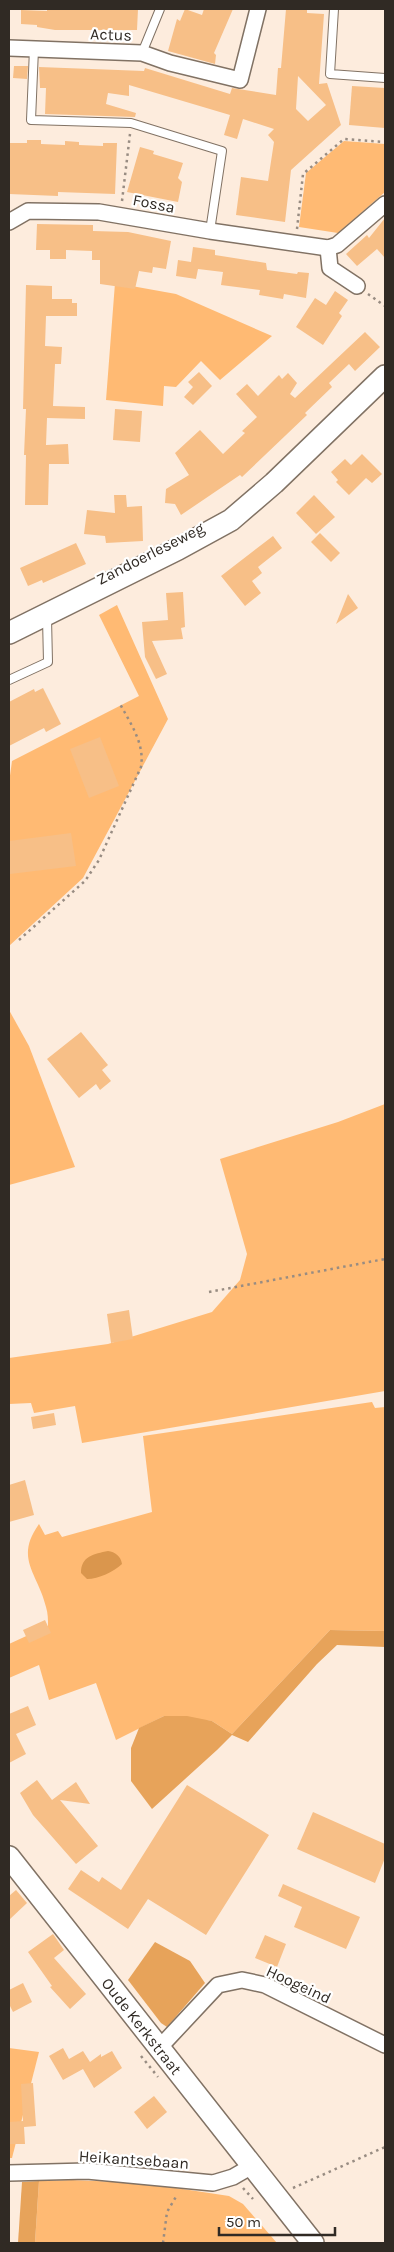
<svg xmlns="http://www.w3.org/2000/svg" width="394" height="2252" viewBox="0 0 394 2252" font-family="Karla,sans-serif">
  <rect width="100%" height="100%" fill="#fdecdd"/>
  <g fill="#ffba73">
    <path d="M344,141L385,144V192L338,233L299,227L306,173Z"/>
    <path d="M115,283L176,294L272,336L220,380L201,361L176,387L164,386L163,406L106,400Z"/>
    <path d="M117,605L168,719L83,878L9,946V783L12,761L139,696L99,615Z"/>
    <path d="M9,1010L29,1046L75,1167L9,1185Z"/>
    <path d="M385,1104V1391L82,1443L75,1406L34,1413L31,1403L9,1404V1358L108,1344L212,1312L240,1280L247,1254L220,1159L338,1122Z"/>
    <path d="M372,1402L375,1408L385,1407V1631L330,1630L232,1734L212,1721L164,1716L116,1740L96,1683L49,1700L39,1665L9,1678V1644L48,1626C48,1620 48,1613 46,1607C38,1573 14,1559 39,1524L45,1535L58,1531L62,1537L152,1512L143,1436Z"/>
    <path d="M9,2048L39,2052L12,2158H9Z"/>
    <path d="M72,2180L143,2183L229,2196L243,2204L277,2243H35L39,2181Z"/>
  </g>
  <g fill="#e7a35a">
    <path d="M330,1630L385,1631V1647L337,1645L317,1664L248,1742L232,1735L217,1750L152,1809L131,1781V1748L139,1728L164,1716H187L212,1721L232,1734Z"/>
    <path d="M155,1942L190,1961L205,1983L167,2027L161,2023L128,1980Z"/>
    <path d="M39,2181L35,2243H18L22,2182Z"/>
  </g>
  <path fill="#da964d" d="M108,1551C115,1552 121,1556 122,1564C113,1572 99,1579 87,1579L81,1573C81,1556 94,1554 108,1551Z"/>
  <g fill="#f7bf87" fill-rule="evenodd">
    <path d="M47,9H138L137,30H55L37,27V25L21,24V10L47,11Z"/>
    <path d="M185,9L202,15L204,9H233L214,53L216,55L215,64L168,51L177,19L180,21Z"/>
    <path d="M286,9H307V13L324,14L319,84L327,83L341,125L291,170L285,222L236,215L241,177L268,181L274,142L268,135L274,129L243,119L237,139L224,135L230,115L129,85V96L108,93L106,104L136,113L135,117L45,114L46,88H40L39,67L144,71L145,68L230,94L232,88L276,95L278,68H281ZM298,76L326,105L308,121L296,109Z"/>
    <path d="M14,66H28L27,79L13,78Z"/>
    <path d="M352,86L385,88V128L349,125Z"/>
    <path d="M27,140H41V144L65,145V141L79,142V145L103,146V143H117L115,194L58,192V196L9,194V143H27Z"/>
    <path d="M140,147L154,151L153,154L183,163L178,178L182,182L178,202L127,192Z"/>
    <path d="M385,218V258L377,249L357,266L346,254L367,235L369,238Z"/>
    <path d="M37,224L93,225V231L128,232L171,241L166,269L153,267L152,273L139,271L135,289L100,284V260H92V251L66,250V259H50V250H36Z"/>
    <path d="M193,247L215,250V255L266,263L267,270L297,274L298,272L309,273L306,298L284,294L283,299L259,295L260,290L221,285L223,272L198,269L196,279L176,276L178,260L191,262Z"/>
    <path d="M26,285L52,286V299H72V303H77V316H46L45,346L62,347L61,364H55L53,406L85,407V419L47,418L46,445L68,444L69,464H49L48,505H25L26,455H24L26,409H23Z"/>
    <path d="M335,291L348,300L339,313L342,316L323,345L296,327L315,298L326,305Z"/>
    <path d="M365,332L380,347L355,371L349,364L329,383L332,387L305,413L307,415L242,477L240,475L181,515L175,504L165,503L166,489L189,475L175,453L200,430L223,454L245,433L242,431L257,417L236,394L247,384L258,396L279,375L282,379L288,373L297,383L290,394L295,398Z"/>
    <path d="M199,372L212,386L193,405L184,397L193,387L188,382Z"/>
    <path d="M115,409L142,411L140,442L113,440Z"/>
    <path d="M362,454L382,474L372,483L366,478L349,495L336,482L338,480L331,472L345,459L351,465Z"/>
    <path d="M114,495H126L127,507L142,506L143,541L106,543L105,536L84,534L87,510L115,513Z"/>
    <path d="M314,495L335,517L316,534L296,513Z"/>
    <path d="M320,533L340,553L331,562L311,542Z"/>
    <path d="M273,536L282,548L258,567L262,573L252,581L261,593L245,606L221,576Z"/>
    <path d="M76,543L86,564L43,583L42,580L28,586L20,568Z"/>
    <path d="M183,592L185,627L181,628L183,639L152,641L167,674L156,679L145,657L142,622L168,620L166,593Z"/>
    <path d="M348,594L358,608L336,624Z"/>
    <path d="M43,688L61,724L46,732L44,728L9,746V702L34,689L35,692Z"/>
    <path d="M100,737L119,786L89,798L70,749Z"/>
    <path d="M71,833L76,866L10,874L9,841Z"/>
    <path d="M81,1032L108,1065L102,1070L111,1081L100,1090L96,1084L79,1098L47,1059Z"/>
    <path d="M129,1310L133,1339L111,1343L107,1314Z"/>
    <path d="M54,1413L56,1425L33,1429L31,1417Z"/>
    <path d="M25,1480L34,1515L9,1522V1485Z"/>
    <path d="M45,1620L51,1633L29,1643L23,1630Z"/>
    <path d="M28,1706L36,1725L16,1734L26,1754L9,1763V1714Z"/>
    <path d="M37,1780L52,1800L76,1782L90,1804L60,1800L98,1846L76,1864L33,1815L20,1793Z"/>
    <path d="M187,1785L269,1835L206,1935L148,1899L128,1929L68,1889L81,1870L99,1882L102,1877L121,1890Z"/>
    <path d="M313,1812L385,1844V1858L375,1883L297,1849Z"/>
    <path d="M283,1884L360,1917L346,1949L294,1927L302,1907L278,1896Z"/>
    <path d="M16,1890L27,1903L9,1920V1896Z"/>
    <path d="M53,1934L64,1950L54,1958L86,1994L70,2009L50,1987L52,1986L28,1952Z"/>
    <path d="M265,1935L286,1944L277,1967L255,1958Z"/>
    <path d="M23,1983L32,2002L13,2012L9,2004V1990Z"/>
    <path d="M63,2048L69,2059L83,2051L90,2062L101,2054V2057L112,2051L122,2068L94,2088L83,2069L63,2080L49,2056Z"/>
    <path d="M33,2083L36,2126L24,2127L25,2144H9V2122L23,2121L21,2084Z"/>
    <path d="M154,2096L167,2112L147,2129L134,2112Z"/>
  </g>
  <g fill="none" stroke-linecap="round" stroke-linejoin="round">
    <g stroke="#817264" stroke-width="10">
      <g id="lane">
        <path d="M334,9L330,74L385,78"/>
        <path d="M34,49L31,120L131,123L222,151L210,231"/>
        <path d="M142,53L160,9"/>
        <path d="M9,680L48,662L47,618"/>
      </g>
    </g>
    <g stroke="#817264" stroke-width="18">
      <g id="street">
        <path d="M9,48L142,53L170,63L240,80L258,9"/>
        <path d="M9,222L28,211L99,212L210,231L328,248L337,245L385,204"/>
        <path d="M328,248L330,268L357,286"/>
        <path d="M160,2047L218,1985L242,1980L265,1985L385,2045"/>
        <path d="M9,2173L87,2171L213,2183L233,2177L252,2166"/>
      </g>
    </g>
    <g stroke="#817264" stroke-width="24">
      <g id="secondary">
        <path d="M9,633L178,549L231,520L274,483L385,376"/>
        <path id="s1" d="M9,1857L313,2243"/>
      </g>
    </g>
    <g stroke="#988c82" stroke-width="2.5" stroke-dasharray="2.5 4" stroke-linecap="butt">
      <path d="M122,201L130,134"/>
      <path d="M297,229L303,174L344,139L385,142"/>
      <path d="M368,294L385,306"/>
      <path d="M19,940L85,881L99,860L141,767C145,743 130,723 119,702"/>
      <path d="M209,1292L385,1259"/>
      <path d="M141,2056L158,2077"/>
      <path d="M243,2188L253,2199"/>
      <path d="M293,2188L385,2147"/>
      <path d="M163,2243L167,2212L177,2195"/>
    </g>
    <use href="#lane" stroke="#fff" stroke-width="8"/>
    <use href="#street" stroke="#fff" stroke-width="15"/>
    <use href="#secondary" stroke="#fff" stroke-width="21"/>
  </g>
  <g text-anchor="middle" stroke-width="4.5" stroke-linejoin="round" paint-order="stroke">
    <g font-size="16" fill="#302a24" stroke="#fff">
      <text transform="translate(111 34) rotate(2)" y="6">Actus</text>
      <text transform="translate(154 203) rotate(11)" y="6">Fossa</text>
      <text transform="translate(150 553) rotate(-27)" y="6">Zandoerleseweg</text>
      <text transform="translate(299 1984) rotate(25)" y="6">Hoogeind</text>
      <text dy="6" stroke="none"><textPath href="#s1" startOffset="215">Oude Kerkstraat</textPath></text>
      <text transform="translate(134 2159) rotate(4)" y="6">Heikantsebaan</text>
    </g>
  </g>
  <rect width="394" height="2252" fill="none" stroke="#302a24" stroke-width="20"/>
  <path d="M219 2227v8h116v-8" fill="none" stroke="#302a24" stroke-width="2.5"/>
  <text x="226" y="2227" font-size="15" fill="#302a24" stroke="#ffffff" stroke-width="4" paint-order="stroke">50 m</text>
</svg>
